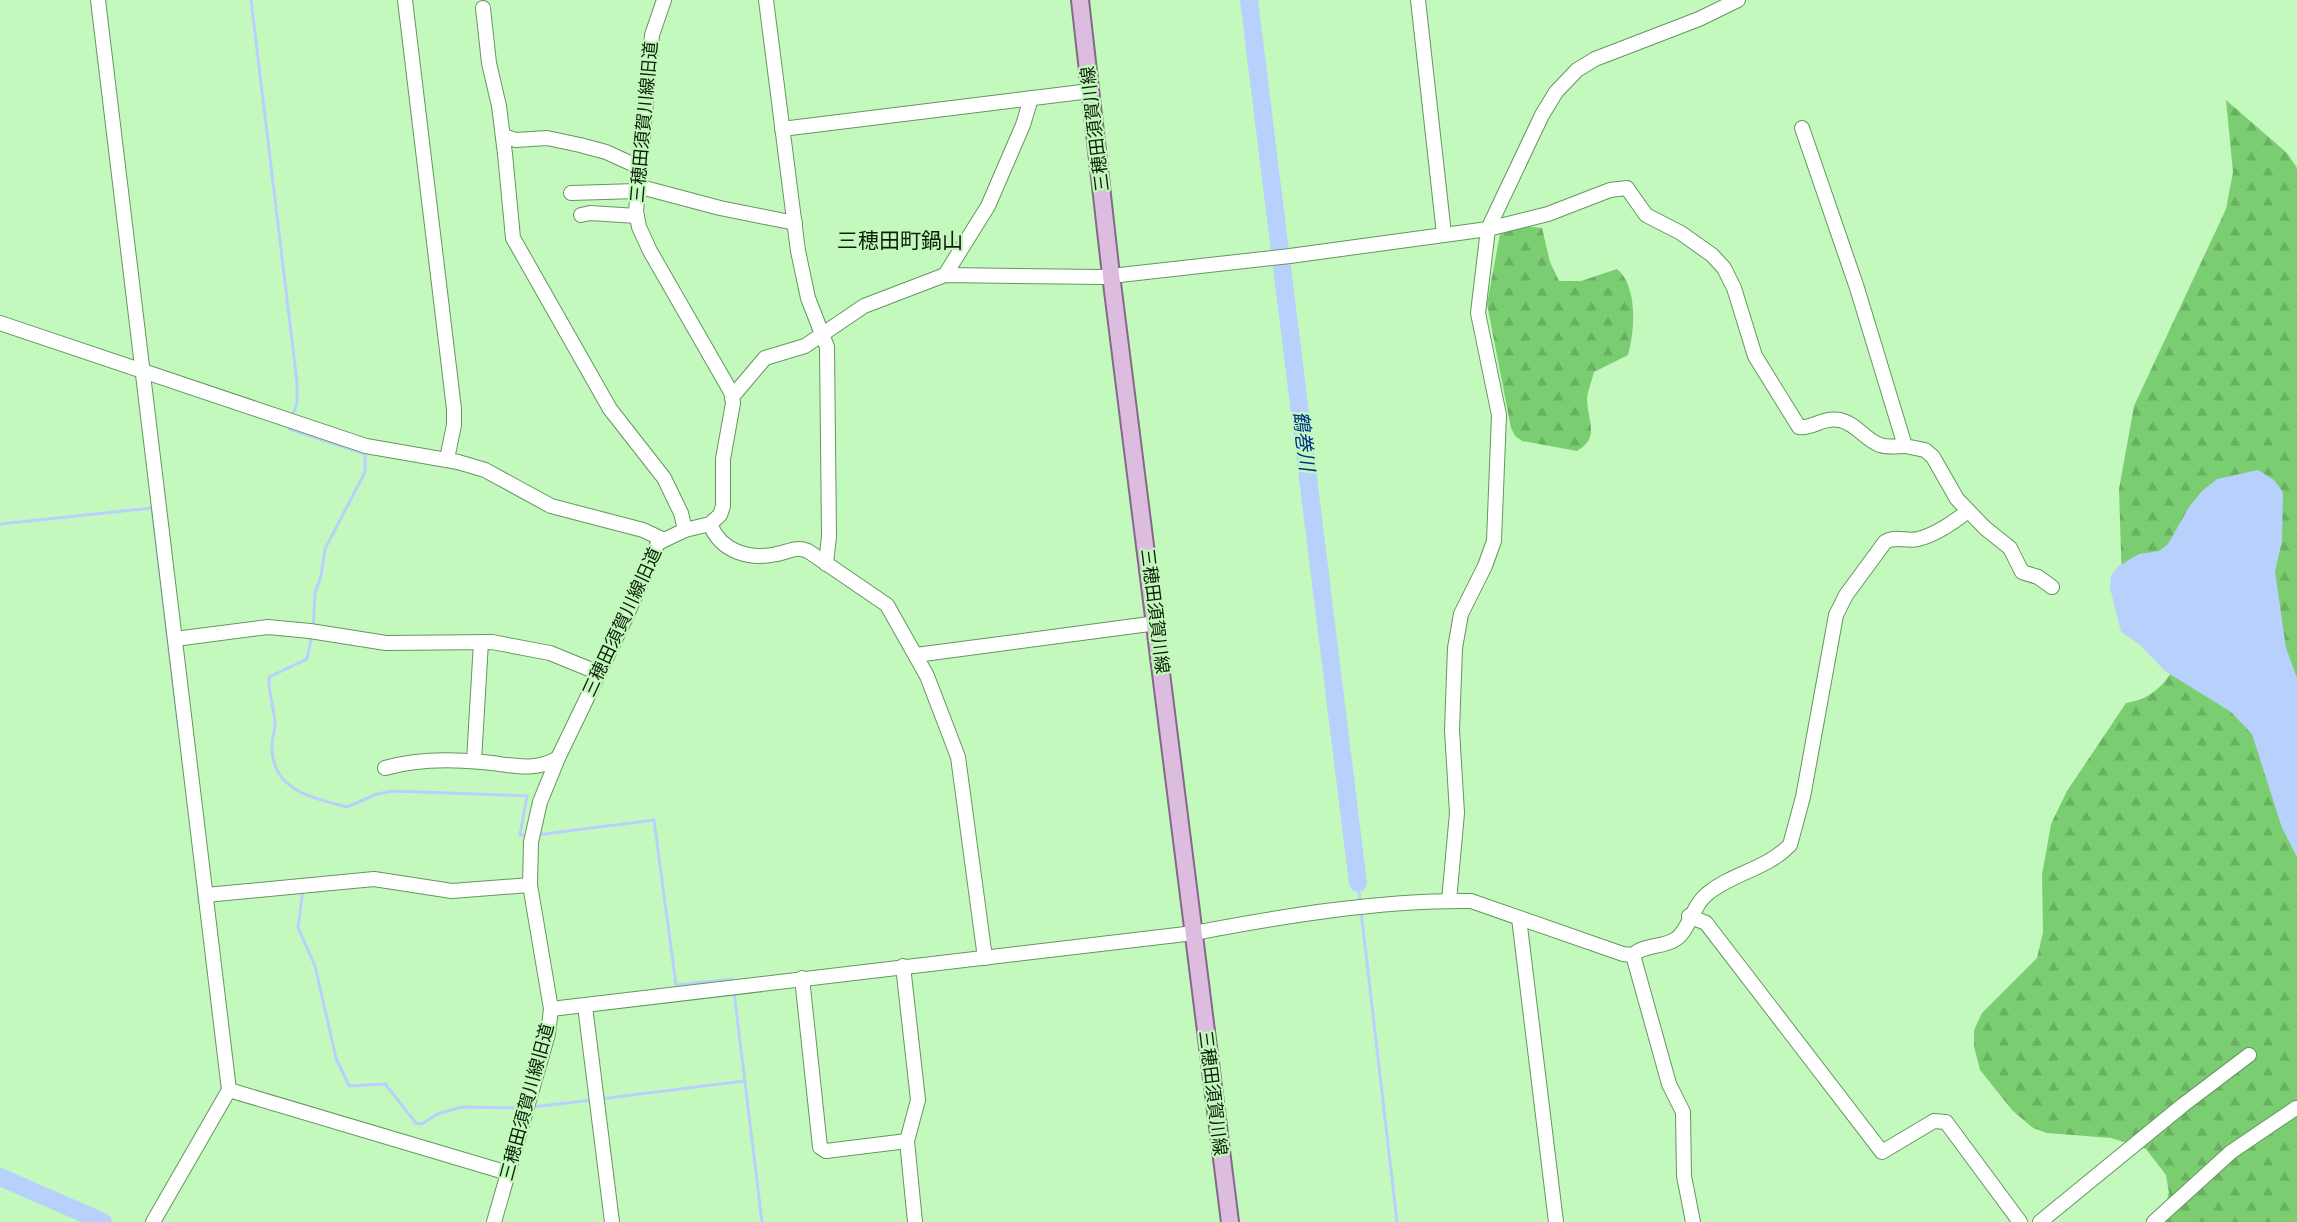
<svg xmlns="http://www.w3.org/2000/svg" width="2297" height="1222" viewBox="0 0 2297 1222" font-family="'Golos Text','Noto Sans JP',sans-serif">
  <defs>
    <pattern id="forest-firs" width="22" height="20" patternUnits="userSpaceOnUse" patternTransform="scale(1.5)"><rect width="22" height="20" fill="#7bcd72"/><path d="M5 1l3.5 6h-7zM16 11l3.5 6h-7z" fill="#69b061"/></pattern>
  </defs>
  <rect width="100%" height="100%" fill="#c4f9bd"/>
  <g fill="url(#forest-firs)">
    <path d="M2226,100L2287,153L2297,168V1222H2160L2169,1193L2166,1175L2146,1149L2111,1138L2047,1133L2033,1128L2013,1111L1980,1070L1974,1046V1030L1982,1013L2037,958L2043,932L2042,875L2051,824L2067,791L2126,703C2148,700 2165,686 2174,667L2122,585L2119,489L2134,406L2226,209L2233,172Z"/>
    <path d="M1524,226L1542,228L1550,262L1559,281H1581L1617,269C1638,286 1635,331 1628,355L1594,372C1592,381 1587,392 1587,400C1588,421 1600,438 1577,451L1522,441L1515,436L1511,428L1487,304L1500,234Z"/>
  </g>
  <path fill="#b8d1fc" d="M2258,470L2274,480L2283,492L2282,541L2275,571L2286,648L2297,678V857L2282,828L2252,734L2231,712L2165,671L2140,645L2121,632L2110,588L2111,576L2117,567L2139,554L2159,551L2168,544L2189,507L2202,491L2217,479Z"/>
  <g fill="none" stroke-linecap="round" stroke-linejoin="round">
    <g stroke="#b8d1fc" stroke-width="3">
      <path d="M251,0L297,382V404L292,416"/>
      <path d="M290,425L289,429L365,454V472L325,549L321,576L315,593L313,629"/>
      <path d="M0,524L152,508L178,724"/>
      <path d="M312,635L307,659L269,677C268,692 274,708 275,723C275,731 272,738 272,746C271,791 314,798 347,807L377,794L393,791L527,796L520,835L529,836"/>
      <path d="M536,835L654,820L676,985L732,979L733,982"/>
      <path d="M1358,883L1360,901"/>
      <path d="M198,885L199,902H203"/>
      <path d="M303,890L298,927L315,966L336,1058L349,1086L385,1084L416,1123L422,1124L437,1114L462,1107L522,1108"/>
      <path d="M1361,911L1397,1222"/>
      <path d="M734,992L762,1222"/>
      <path d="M600,1099L744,1081"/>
      <path d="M531,1107L593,1100"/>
    </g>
    <g stroke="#b8d1fc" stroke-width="18">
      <path d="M1249,0L1358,883"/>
      <path d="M0,1177L103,1222"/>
    </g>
    <g stroke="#65965f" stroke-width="16">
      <g id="minor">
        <path d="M98,0L229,1090L153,1222"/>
        <path d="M405,0L454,409V425L447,459"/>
        <path d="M766,0L798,251L808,298L827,347L829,536L826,564"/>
        <path d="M1418,0L1444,234"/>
        <path d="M483,8L489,63L499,106L505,154L513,238L610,409L664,478L681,513L685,530"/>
        <path d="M1802,128L1857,288L1905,446L1925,450L1933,457L1957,499L1985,528L2010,548L2022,572L2038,577L2052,587"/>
        <path d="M782,129L1090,91"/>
        <path d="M503,136L516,140L547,138L580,145L606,152L639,167"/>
        <path d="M637,186L720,208L795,223"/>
        <path d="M571,193L637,191"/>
        <path d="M581,215L590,213L637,216"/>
        <path d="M945,275L988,206L1023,125L1031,98"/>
        <path d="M0,323L366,446L458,462L485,470L551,506L643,530L662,539"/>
        <path d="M732,397L765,358L805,346L864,306L945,275L1102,277L1290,256L1488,229L1548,214L1610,190L1627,188L1646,215L1681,233L1712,255L1724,268L1734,288L1755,356L1799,427C1813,429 1821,417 1840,420C1857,424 1865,440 1880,445C1888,448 1897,446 1905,446"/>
        <path d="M710,524C721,552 749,560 777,554C789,552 795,546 808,551L887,605L927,676L958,757L985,958"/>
        <path d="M175,639L268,627L310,631L386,643L492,642L550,653L599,673"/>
        <path d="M916,655L1157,623"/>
        <path d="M474,761L481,642"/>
        <path d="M385,768C415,759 451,759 482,762C508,764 534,773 558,758"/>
        <path d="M206,895L374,879L452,891L530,885"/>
        <path d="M1449,901L1457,813L1452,730L1455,648L1461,614L1485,566L1494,541L1499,415L1478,313L1488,229L1542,115L1556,92L1577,70L1595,59L1699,19L1738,0"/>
        <path d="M1689,916L1706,923L1882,1152L1934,1121L1946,1122L2020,1222"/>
        <path d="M1519,918L1556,1222"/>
        <path d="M1633,955L1669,1084L1683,1112L1684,1176L1693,1222"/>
        <path d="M903,966L918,1100L907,1141L915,1222"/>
        <path d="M802,978L820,1147L826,1151L907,1141"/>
        <path d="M585,1006L612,1222"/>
        <path d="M551,1009L1194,933C1284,916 1379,900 1471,901L1623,954L1633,955C1644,944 1663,948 1676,939C1690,929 1692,906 1707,894C1732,873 1767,869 1790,845L1803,797L1836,615L1846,595L1885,542C1895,535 1906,542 1918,539C1935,535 1954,522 1968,511"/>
        <path d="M229,1090L508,1173"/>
        <path d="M494,1222L548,1034L551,1009L530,885L531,842L540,802L558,758L626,617L658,543L685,530L710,524L720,515L723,506V459L733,403L731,392L650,251L639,227L636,211L652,35L664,0"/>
        <path d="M2040,1222L2183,1105L2249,1055"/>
        <path d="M2154,1222L2231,1152L2296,1108"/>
      </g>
    </g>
    <g stroke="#846988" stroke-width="20">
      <path id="major" d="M1080,0L1111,275L1230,1222"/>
    </g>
    <use href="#minor" stroke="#fff" stroke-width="14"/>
    <use href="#major" stroke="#dcbde0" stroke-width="16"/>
  </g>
  <g text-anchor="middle" stroke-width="4.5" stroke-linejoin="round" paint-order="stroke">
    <g font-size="18" fill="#0c1f09" stroke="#c4f9bd">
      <text transform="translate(644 122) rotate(-85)" y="6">三穂田須賀川線旧道</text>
      <text transform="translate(1095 129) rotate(-97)" y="6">三穂田須賀川線</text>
      <text transform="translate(1155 611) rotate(83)" y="6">三穂田須賀川線</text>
      <text transform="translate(622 622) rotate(-65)" y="6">三穂田須賀川線旧道</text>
      <text transform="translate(1213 1093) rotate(83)" y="6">三穂田須賀川線</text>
      <text transform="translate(527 1102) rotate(-75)" y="6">三穂田須賀川線旧道</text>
    </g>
    <g font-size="20" font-style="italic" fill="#01308a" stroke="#c4f9bd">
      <text transform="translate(1304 441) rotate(83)" y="7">鶴巻川</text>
    </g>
    <g font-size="21" fill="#0c1f09" stroke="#c4f9bd">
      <text x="900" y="248">三穂田町鍋山</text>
    </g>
  </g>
</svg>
